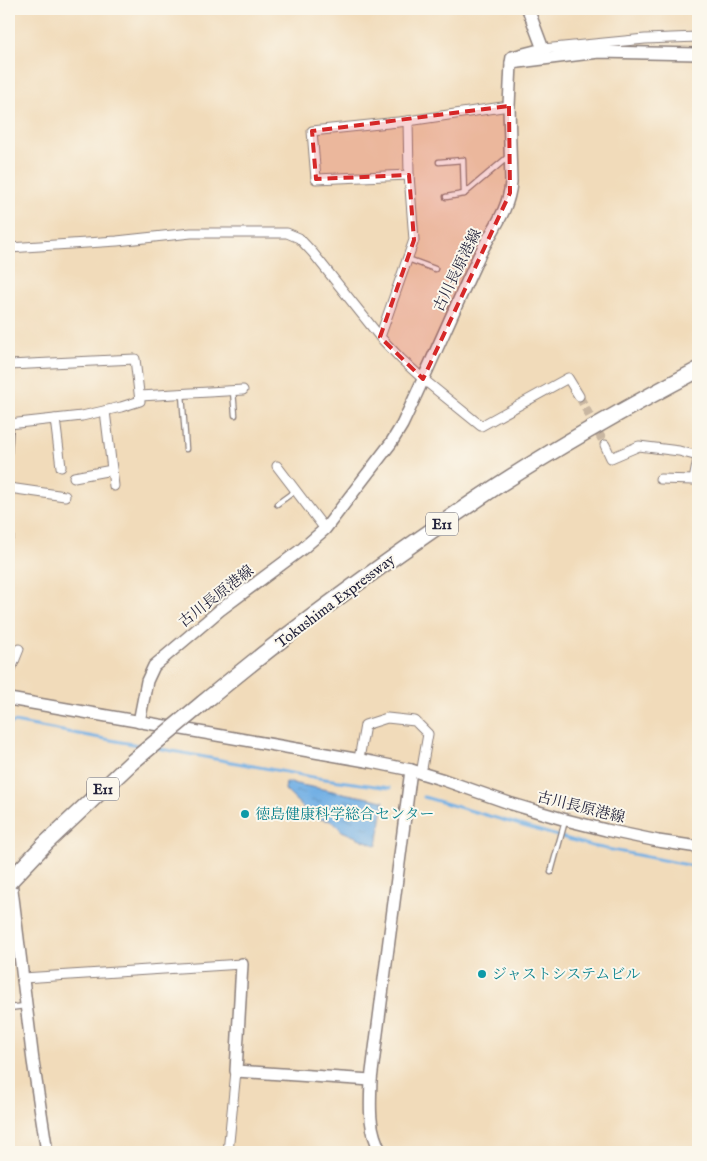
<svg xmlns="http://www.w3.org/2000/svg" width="707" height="1161" viewBox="0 0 707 1161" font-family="'IM FELL English','Noto Serif JP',serif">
  <defs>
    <pattern id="water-ripples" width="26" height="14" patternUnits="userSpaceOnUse" patternTransform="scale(1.25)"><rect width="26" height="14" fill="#71afe4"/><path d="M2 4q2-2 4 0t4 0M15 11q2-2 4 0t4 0" fill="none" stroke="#5c8eba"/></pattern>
  </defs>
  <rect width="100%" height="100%" fill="#fbf7ec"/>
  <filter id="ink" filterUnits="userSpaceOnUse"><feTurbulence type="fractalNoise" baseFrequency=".02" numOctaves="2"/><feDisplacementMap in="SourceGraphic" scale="10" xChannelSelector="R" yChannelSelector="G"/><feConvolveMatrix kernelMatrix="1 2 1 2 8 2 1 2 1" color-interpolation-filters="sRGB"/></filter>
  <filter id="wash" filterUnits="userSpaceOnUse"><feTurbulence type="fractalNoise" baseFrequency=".0096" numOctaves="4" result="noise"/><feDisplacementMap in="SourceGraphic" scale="20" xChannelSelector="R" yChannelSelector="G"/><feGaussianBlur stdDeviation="1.12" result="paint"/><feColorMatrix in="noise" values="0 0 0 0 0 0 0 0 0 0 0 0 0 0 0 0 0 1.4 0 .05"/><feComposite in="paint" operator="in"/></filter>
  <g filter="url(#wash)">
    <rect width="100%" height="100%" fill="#f1dbba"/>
    <path fill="url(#water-ripples)" stroke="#4a6890" d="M286,782L384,801L377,846L342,831L332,821L314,818L285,790Z"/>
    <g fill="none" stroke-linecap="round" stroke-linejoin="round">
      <g stroke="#71afe4" stroke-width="3">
        <path d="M9,725L14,722L143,746"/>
        <path d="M9,747L10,758H9"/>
        <path d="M156,748L318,778L390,788"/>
        <path d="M424,797L592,846L698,867"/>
      </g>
    </g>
  </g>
  <g filter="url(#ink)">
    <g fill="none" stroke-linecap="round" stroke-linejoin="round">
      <path stroke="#c8b6a1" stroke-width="9" stroke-dasharray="9 4.5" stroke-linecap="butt" d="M579,396L605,445"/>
      <g stroke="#8a7e7a" stroke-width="7">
        <g id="lane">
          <path d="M439,162L463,160L464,194L508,157"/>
          <path d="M446,197L464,194"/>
          <path d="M408,259L435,269"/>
          <path d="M233,391L235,415"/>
          <path d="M182,394L186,449"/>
          <path d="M9,452L11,424"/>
          <path d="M277,504L295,491"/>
          <path d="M9,537H11"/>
          <path d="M551,872L565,821"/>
          <path d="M9,1008L25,1006"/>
        </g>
      </g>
      <g stroke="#8a7e7a" stroke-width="11">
        <g id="street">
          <path d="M543,49L645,39L698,37"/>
          <path d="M409,175L316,179L312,131L408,121L509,106"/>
          <path d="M9,248L117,241L191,233H287L299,238L313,253L380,337L401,359L423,379L481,426L568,378L579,396"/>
          <path d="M380,337L414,240L409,175L408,121"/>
          <path d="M9,365L135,359L140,401L121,407L82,416L9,424"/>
          <path d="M140,396L243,390"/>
          <path d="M105,411L114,486"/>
          <path d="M55,419L61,467"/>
          <path d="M605,445L611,458L639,446L679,451L698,456"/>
          <path d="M277,466L325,529"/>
          <path d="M74,477L112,470"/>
          <path d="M660,479L694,480L698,459"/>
          <path d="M9,488L65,496"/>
          <path d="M9,674L19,649"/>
          <path d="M359,759L365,725L387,718L415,721L428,734L421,774"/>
          <path d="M23,978L242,964"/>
          <path d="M228,1152L236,1071"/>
        </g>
      </g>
      <g stroke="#8a7e7a" stroke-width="14">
        <g id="secondary">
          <path d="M511,63L599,52L698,54"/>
          <path d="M9,699L372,762L411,770L444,780L512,804L566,820L606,830L658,841L698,847"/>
          <path d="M139,722L147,681L154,666L220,610L302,549L325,529L391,443L402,425C428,370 452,314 478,258C490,232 509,212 511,182L509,106L511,63L512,57L543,49L528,9"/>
          <path d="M9,865L33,1061L47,1152"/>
          <path d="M242,964L236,1071L371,1080"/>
          <path d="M381,1152C368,1129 370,1106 371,1080L411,770"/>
        </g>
      </g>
      <g stroke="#8a7e7a" stroke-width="18">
        <path id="highway" d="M203,703C232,679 261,655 292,632C353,585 416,541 479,498C549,451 624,409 698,370"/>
      </g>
      <use href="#lane" stroke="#fff" stroke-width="4.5"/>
      <use href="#street" stroke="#fff" stroke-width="9"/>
      <use href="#secondary" stroke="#fff" stroke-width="11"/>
      <use href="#highway" stroke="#fff" stroke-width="15"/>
      <g stroke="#8a7e7a" stroke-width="18" stroke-linecap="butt">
        <path id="highway-bridge" d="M9,882L45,844L132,762L203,703"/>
      </g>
      <use href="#highway-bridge" stroke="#fff" stroke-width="15"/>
    </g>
  </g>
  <path fill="#d62828" fill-opacity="0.2" stroke="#d62828" stroke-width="4" stroke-dasharray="10 6" stroke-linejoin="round" d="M509,106L510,193L423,379L380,337L414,240L409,175L316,179L312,131Z"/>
  <g fill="#0f9aa8" stroke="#fbf7ec" stroke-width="2">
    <circle cx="245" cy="814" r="5"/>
    <circle cx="482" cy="974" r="5"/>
  </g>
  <g text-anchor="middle" stroke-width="4" stroke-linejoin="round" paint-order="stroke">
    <g fill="#fbf7ec" stroke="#636270" stroke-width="1">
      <rect x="426" y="512.5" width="32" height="23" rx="4"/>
      <rect x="87" y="777.5" width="32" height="23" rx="4"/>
    </g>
    <g font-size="14" font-weight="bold" fill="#22223b">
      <text x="442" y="529">E11</text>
      <text x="103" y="794">E11</text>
    </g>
    <g font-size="15" fill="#22223b" stroke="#fbf7ec">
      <text transform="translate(457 270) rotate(-64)" y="5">古川長原港線</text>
      <text transform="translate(216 596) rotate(-38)" y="5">古川長原港線</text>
      <text transform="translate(335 601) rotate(-37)" y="5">Tokushima Expressway</text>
      <text transform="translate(581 807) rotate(14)" y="5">古川長原港線</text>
    </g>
    <g font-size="15" fill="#0d838f" stroke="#fbf7ec" text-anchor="start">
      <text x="255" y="819">徳島健康科学総合センター</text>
      <text x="492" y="979">ジャストシステムビル</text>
    </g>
  </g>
  <rect width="707" height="1161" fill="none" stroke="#fbf7ec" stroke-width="30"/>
</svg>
